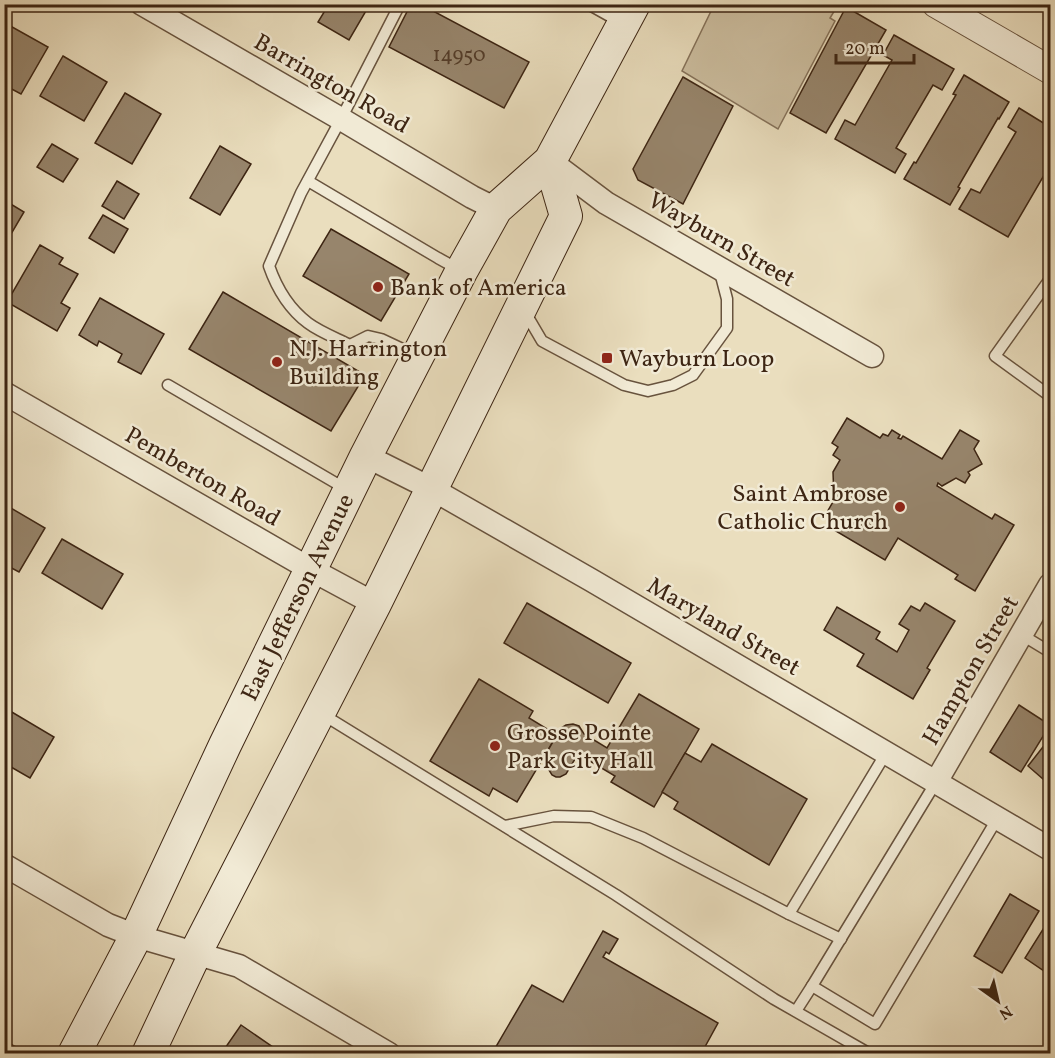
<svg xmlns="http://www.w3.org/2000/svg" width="1055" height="1058" viewBox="0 0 1055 1058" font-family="Vollkorn,serif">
  <rect width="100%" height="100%" fill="#eadebe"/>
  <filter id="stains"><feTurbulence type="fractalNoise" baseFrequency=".00333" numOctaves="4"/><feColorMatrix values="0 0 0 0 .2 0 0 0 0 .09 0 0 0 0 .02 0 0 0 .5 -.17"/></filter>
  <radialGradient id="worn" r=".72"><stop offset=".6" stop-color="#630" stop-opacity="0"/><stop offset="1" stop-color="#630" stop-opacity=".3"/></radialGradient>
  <path fill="#cdbfa1" stroke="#85725a" stroke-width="1.5" d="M714,5H838L830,18L835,21L778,129L682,71Z"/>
  <g fill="#97856c" stroke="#3d2513" stroke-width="1.5">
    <path d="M329,4H370L349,40L318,22Z"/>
    <path d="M411,4H420L529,62L504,108L389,47Z"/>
    <path d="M846,7L886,30L826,133L790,113Z"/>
    <path d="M5,23L48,47L21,94L4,85Z"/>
    <path d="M894,35L954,69L942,90L933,85L896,148L906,154L895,173L835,139L845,120L855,125L892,60L883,55Z"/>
    <path d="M63,56L107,82L84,121L40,96Z"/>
    <path d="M964,75L1009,102L999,119L998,118L958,187L960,188L950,205L904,179L914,162L916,163L956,95L953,94Z"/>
    <path d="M683,77L733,106L683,204L638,180L633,169Z"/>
    <path d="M125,93L161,114L132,164L95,143Z"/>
    <path d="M1019,108L1050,127V165L1008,237L959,209L971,189L980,193L1016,132L1008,127Z"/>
    <path d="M52,144L78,159L63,182L37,167Z"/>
    <path d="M220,146L251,164L220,215L190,198Z"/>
    <path d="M117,181L139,194L124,219L102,206Z"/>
    <path d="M4,200L24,212L4,246Z"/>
    <path d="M103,215L128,229L114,253L89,238Z"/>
    <path d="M331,229L409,274L381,321L303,276Z"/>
    <path d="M40,245L63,258L59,264L78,274L61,303L70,308L57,331L7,302Z"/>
    <path d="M223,292L365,375L331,431L189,349Z"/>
    <path d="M100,298L164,334L141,374L118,362L122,354L99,341L97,346L79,335Z"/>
    <path d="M847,418L880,438L883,434L888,436L892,430L900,435L898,438L901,439L903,436L942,459L960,430L979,441L974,449L982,464L968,472L970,475L965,483L956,478L942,486L938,483L937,486L992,519L995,514L1014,525L975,591L955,579L958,575L898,538L885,560L829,527L834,519L826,514L834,500L833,472L840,460L833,455L838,447L832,443Z"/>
    <path d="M4,504L45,528L19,572L4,564Z"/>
    <path d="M62,539L123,574L102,609L42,573Z"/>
    <path d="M527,603L631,663L608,703L504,643Z"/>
    <path d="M925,603L955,621L927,668L930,670L913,699L857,666L864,654L824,630L837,607L880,632L876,639L897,652L909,630L899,624L911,606L920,611Z"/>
    <path d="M479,679L533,711L529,718L557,735L517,802L493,788L489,796L430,761Z"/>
    <path d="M639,694L699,729L654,807L611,782L615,776L578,754L566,774L560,777H556L552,775L547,767L549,761L544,757L561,728L566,725L573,724L579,726L584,734L607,748Z"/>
    <path d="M1019,705L1050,725L1021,772L990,752Z"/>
    <path d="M5,708L54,737L30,778L4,763Z"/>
    <path d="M1050,738V785L1028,766Z"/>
    <path d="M712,744L807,799L769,865L674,809L678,802L662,792L685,753L701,762Z"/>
    <path d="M1010,894L1039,911L1002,973L974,956Z"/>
    <path d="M1050,918V975L1025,958Z"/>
    <path d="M603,931L618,939L609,954L606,952L603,957L718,1023L701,1054H500L494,1050L532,985L563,1002Z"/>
    <path d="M241,1025L283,1054H221Z"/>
  </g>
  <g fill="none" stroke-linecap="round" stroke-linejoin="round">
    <g stroke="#68533e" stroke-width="13">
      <g id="service">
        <path d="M400,4L341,119L301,193L269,266C277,289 288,308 308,323C320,332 336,338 350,345L368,336L381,339L415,355"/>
        <path d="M588,4L622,23"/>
        <path d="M308,181L438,258L458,269"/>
        <path d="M1050,279L995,356L1050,396"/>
        <path d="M525,312L542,341L624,385L648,391L673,385L693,375L727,328V299L720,272"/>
        <path d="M168,385L346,489"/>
        <path d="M1022,635L1050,652"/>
        <path d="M322,714L616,895L774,999L870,1054"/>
        <path d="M936,782L812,986L875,1024L997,819"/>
        <path d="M505,826L554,816L591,817L643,838L789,914L841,939"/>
        <path d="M789,914L886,753"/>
        <path d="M796,1011L812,986"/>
        <path d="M4,1047L17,1054"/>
      </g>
    </g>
    <g stroke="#68533e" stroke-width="25">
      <g id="minor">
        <path d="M142,4L341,119L472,197L496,209"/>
        <path d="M550,161L606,203L872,356"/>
        <path d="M4,393L310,569L375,604"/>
        <path d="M366,456L432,489L591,580L1050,849"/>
        <path d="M936,782L1050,585"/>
        <path d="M4,865L108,925L136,936L239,966L389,1054"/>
      </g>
    </g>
    <g stroke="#68533e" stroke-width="29">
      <path id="tertiary" d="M936,4L1050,70"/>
    </g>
    <g stroke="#3d2513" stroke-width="34">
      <g id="secondary">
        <path d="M74,1054L136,936L225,745L366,456L462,270L496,209L550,161L634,4"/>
        <path d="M148,1054L195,954L375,604L566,216L550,161"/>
      </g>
    </g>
    <use href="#service" stroke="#f1ead5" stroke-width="10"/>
    <use href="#minor" stroke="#f1ead5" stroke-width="22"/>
    <use href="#tertiary" stroke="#f1ead5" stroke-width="27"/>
    <use href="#secondary" stroke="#f1ead5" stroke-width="32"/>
  </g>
  <g fill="#8f2418" stroke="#f1ead5" stroke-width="2">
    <circle cx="378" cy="287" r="6"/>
    <rect x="601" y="352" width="12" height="12" rx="3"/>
    <circle cx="277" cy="362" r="6"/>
    <circle cx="900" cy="507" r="6"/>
    <circle cx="495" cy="746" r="6"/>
  </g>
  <g text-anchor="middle" stroke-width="5" stroke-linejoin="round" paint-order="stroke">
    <g font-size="21" fill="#543d29">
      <text x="459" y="61">14950</text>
    </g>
    <g font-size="24" fill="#3d2513" stroke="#f1ead5">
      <text transform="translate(332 83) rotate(30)" y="8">Barrington Road</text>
      <text transform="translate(722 239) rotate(30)" y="8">Wayburn Street</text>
      <text transform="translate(203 476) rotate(30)" y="8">Pemberton Road</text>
      <text transform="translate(297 597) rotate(-64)" y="8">East Jefferson Avenue</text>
      <text transform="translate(724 626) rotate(30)" y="8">Maryland Street</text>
      <text transform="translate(970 670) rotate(-60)" y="8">Hampton Street</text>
    </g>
    <g font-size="24" fill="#3d2513" stroke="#f1ead5" text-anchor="start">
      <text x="390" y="295">Bank of America</text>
      <text x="289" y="356">N.J. Harrington<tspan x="289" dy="28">Building</tspan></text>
      <text x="619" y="366">Wayburn Loop</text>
      <text x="888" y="501" text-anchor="end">Saint Ambrose<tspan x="888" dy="28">Catholic Church</tspan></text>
      <text x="507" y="740">Grosse Pointe<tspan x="507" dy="28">Park City Hall</tspan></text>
    </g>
  </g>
  <rect width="1055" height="1058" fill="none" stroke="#eadebe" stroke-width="24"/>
  <rect x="6" y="6" width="1043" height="1046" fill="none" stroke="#3d2513" stroke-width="3"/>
  <rect x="12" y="12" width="1031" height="1034" fill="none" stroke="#3d2513" stroke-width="1.5"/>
  <g transform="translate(998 1001) rotate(146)" stroke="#f1ead5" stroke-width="4.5" paint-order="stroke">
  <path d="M0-4.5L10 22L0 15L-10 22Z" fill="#3d2513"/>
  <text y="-9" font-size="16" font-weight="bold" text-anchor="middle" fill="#3d2513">N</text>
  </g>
  <path d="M836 54v9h78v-9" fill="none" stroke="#3d2513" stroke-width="3"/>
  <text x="845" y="54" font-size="18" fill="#3d2513" stroke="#f1ead5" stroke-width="4.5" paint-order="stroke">20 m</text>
  <rect width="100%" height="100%" filter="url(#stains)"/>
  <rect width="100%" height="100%" fill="url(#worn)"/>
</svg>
